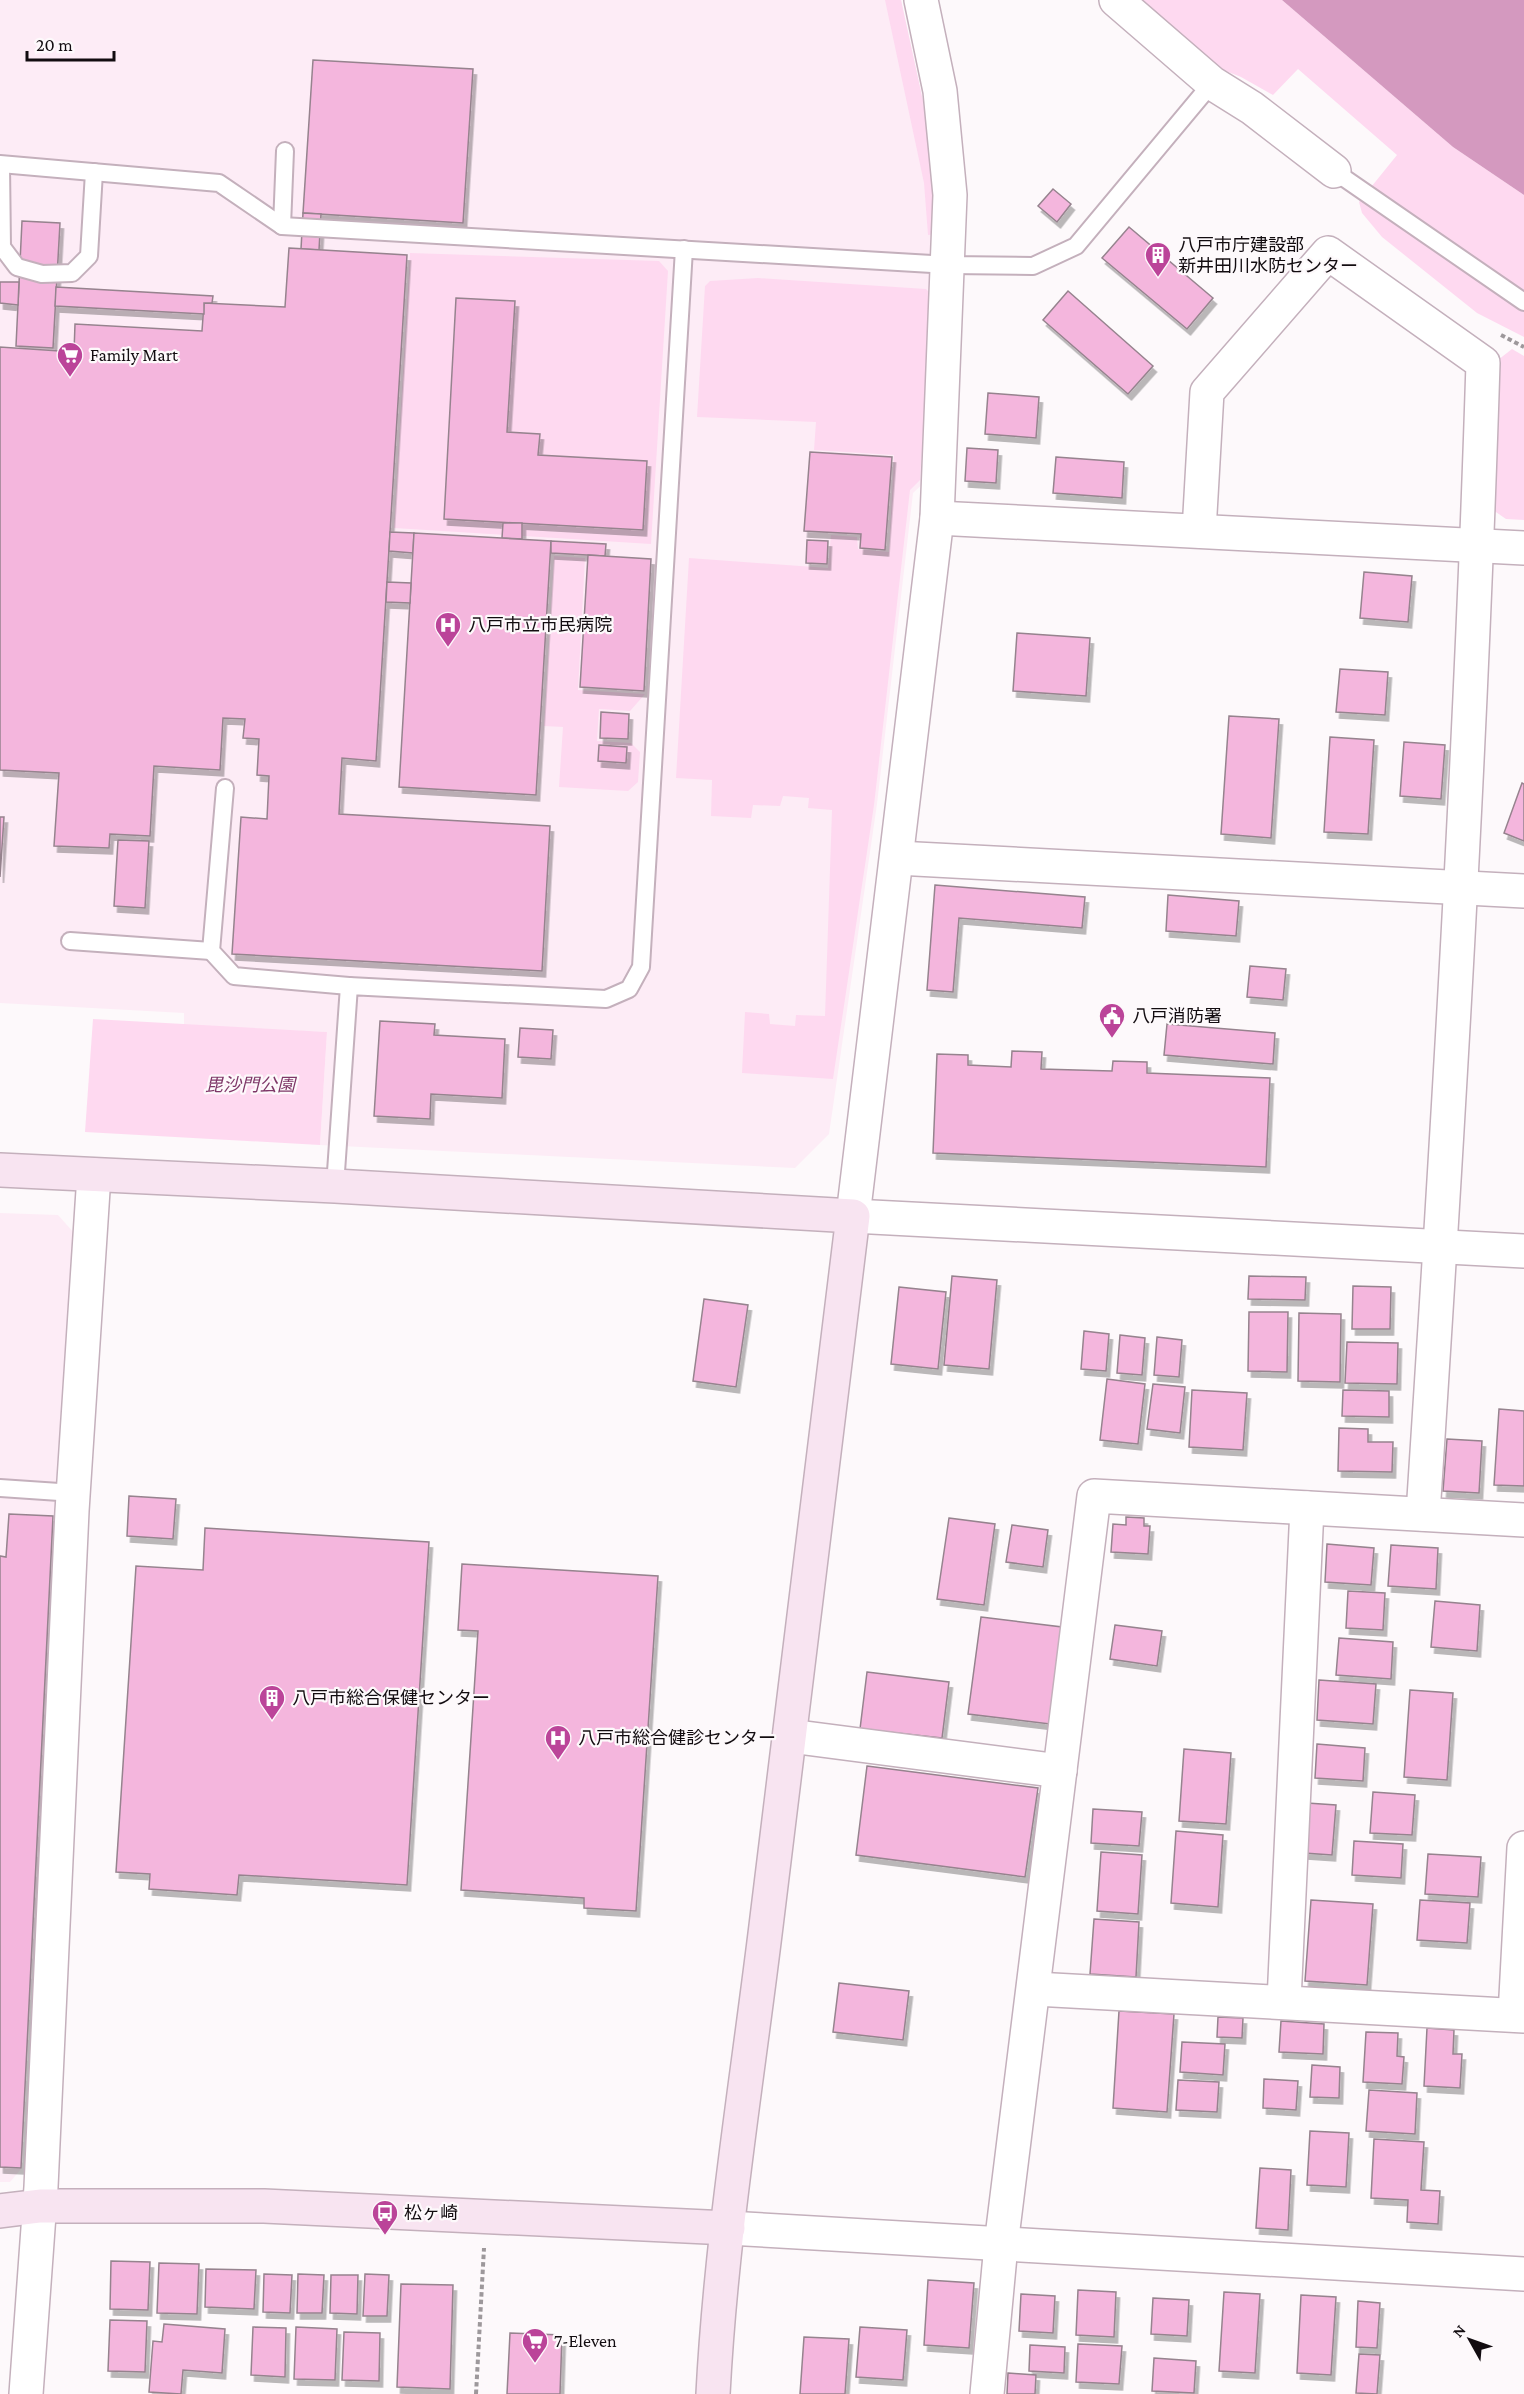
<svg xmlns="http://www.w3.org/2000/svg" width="1524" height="2394" viewBox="0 0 1524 2394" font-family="'Crimson Pro','Noto Sans JP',serif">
  <defs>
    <filter id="shadow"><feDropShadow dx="3.5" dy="6" stdDeviation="0" flood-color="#0004"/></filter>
  </defs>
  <rect width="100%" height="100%" fill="#fdf9fb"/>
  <g fill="#fdecf6">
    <path d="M0,0H901L923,101L938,222L927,480L913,493L877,804L829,1134L795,1168L320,1145L327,1032L184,1026V1013L0,1003Z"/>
    <path d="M0,1213L58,1215L74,1233L21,2169L10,2182H0Z"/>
  </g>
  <g fill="#fed9f0">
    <path d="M885,0H901L923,101L938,222L937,234L928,235L924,183Z"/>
    <path d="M1138,0H1282L1453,147L1524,195V337L1477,313L1382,237L1362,213L1359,202L1397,155L1298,69L1273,95L1241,77L1208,64Z"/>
    <path d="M410,253L659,261L668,271L651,544L394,528Z"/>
    <path d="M758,278L926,289L932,295L920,480L910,490L874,805L833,1079L742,1073L745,1012L769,1014L770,1024L795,1026L796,1015L825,1016L832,810L808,808L809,798L783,796L780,806L753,805L751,818L711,816L712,780L676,778L689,558L828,568L831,535L857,537L858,549L889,552L894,455L814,450L816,422L697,417L705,286L710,281Z"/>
    <path d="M1512,349L1524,356V520L1506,519L1493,510L1498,360Z"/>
    <path d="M554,556L585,558L578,690L645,694L630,711L599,709L597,741L631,743L640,752L638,782L628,791L559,787L563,727L544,726Z"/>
    <path d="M93,1019L327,1032L320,1145L85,1132Z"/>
  </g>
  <path fill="#d499bf" d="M1282,0H1524V195L1453,147Z"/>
  <g fill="#f4b6dd" stroke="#96838e" stroke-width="1.5" filter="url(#shadow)">
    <path d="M313,60L473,69L463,223L303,213Z"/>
    <path d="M1053,189L1071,204L1057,222L1038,206Z"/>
    <path d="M303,213L321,214L319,250L301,249Z"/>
    <path d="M22,221L60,223L53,348L16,346Z"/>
    <path d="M1129,227L1213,298L1187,329L1102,258Z"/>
    <path d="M289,248L407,255L376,761L342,758L339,814L550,826L542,971L232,954L241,817L267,819L269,776L257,775L259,739L243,738L245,719L223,718L220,770L154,766L150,836L110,834L109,848L54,846L59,773L0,770V347L74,352L75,324L202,331L204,303L285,307Z"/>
    <path d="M0,282H19L18,305L0,303Z"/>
    <path d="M56,287L213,296L212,303H204V314L55,306Z"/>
    <path d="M1068,291L1153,366L1128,394L1043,320Z"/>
    <path d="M456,298L515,301L507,432L540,434L538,455L647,461L643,530L444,519Z"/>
    <path d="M988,393L1039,397L1036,438L985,434Z"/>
    <path d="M967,448L998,450L996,483L965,481Z"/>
    <path d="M810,452L892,457L885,550L860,548L861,534L804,531Z"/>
    <path d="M1056,457L1124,462L1122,498L1053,493Z"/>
    <path d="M503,523H522V539L502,538Z"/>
    <path d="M390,532L414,533L413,553L389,551Z"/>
    <path d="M414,533L551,541L536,795L399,787Z"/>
    <path d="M807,540L828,541L827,564L806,563Z"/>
    <path d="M551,541L606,544L605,556L551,553Z"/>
    <path d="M588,555L651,559L644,691L580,687Z"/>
    <path d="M1364,572L1412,576L1408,622L1360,618Z"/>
    <path d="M387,582L411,583L410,603L386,602Z"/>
    <path d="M1017,633L1090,638L1086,696L1013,691Z"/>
    <path d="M1340,669L1388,672L1385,715L1336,712Z"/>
    <path d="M601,712L629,714L628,739L600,738Z"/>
    <path d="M1229,716L1279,719L1271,838L1221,834Z"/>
    <path d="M1330,737L1374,740L1368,834L1324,832Z"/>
    <path d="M1404,742L1445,745L1441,799L1400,796Z"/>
    <path d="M599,745L627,747L626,763L598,761Z"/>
    <path d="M1522,783L1524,784V841L1504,833Z"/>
    <path d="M0,817H4L0,877Z"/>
    <path d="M118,840L149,841L145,908L114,906Z"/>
    <path d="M935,885L1085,897L1082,928L959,918L953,992L927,990Z"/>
    <path d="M1168,895L1239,901L1236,936L1166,931Z"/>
    <path d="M1250,966L1286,969L1283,1000L1247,997Z"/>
    <path d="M380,1021L435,1024L434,1035L505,1039L502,1098L431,1094L430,1119L374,1116Z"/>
    <path d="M1167,1024L1275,1033L1273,1064L1164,1055Z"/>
    <path d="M520,1028L553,1030L551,1059L518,1057Z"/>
    <path d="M1012,1051L1042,1052L1041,1069L1112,1071L1113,1061L1147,1062V1073L1270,1078L1266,1167L933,1153L937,1054L968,1055V1065L1011,1067Z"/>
    <path d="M952,1276L997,1280L989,1369L944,1365Z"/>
    <path d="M1249,1276L1306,1277L1305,1300L1248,1299Z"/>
    <path d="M1353,1286L1391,1287L1390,1329H1352Z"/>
    <path d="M899,1287L946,1292L938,1369L891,1364Z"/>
    <path d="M704,1299L748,1305L736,1387L693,1381Z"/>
    <path d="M1249,1312H1288L1287,1372L1248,1371Z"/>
    <path d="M1299,1313L1341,1314L1340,1382L1298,1381Z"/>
    <path d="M1084,1331L1109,1334L1106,1371L1081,1369Z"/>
    <path d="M1120,1335L1145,1338L1142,1375L1117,1373Z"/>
    <path d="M1157,1337L1182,1340L1179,1377L1154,1375Z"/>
    <path d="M1347,1342L1398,1343L1397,1384L1345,1383Z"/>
    <path d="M1107,1379L1145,1384L1138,1444L1100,1440Z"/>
    <path d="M1153,1384L1185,1387L1180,1433L1147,1429Z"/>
    <path d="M1192,1390L1247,1393L1243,1450L1189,1447Z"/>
    <path d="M1343,1390L1389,1391V1417L1342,1416Z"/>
    <path d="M1499,1409L1524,1411V1486L1494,1485Z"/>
    <path d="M1339,1428L1368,1429V1442H1393L1392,1472L1338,1471Z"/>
    <path d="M1447,1439L1482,1441L1479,1493L1443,1491Z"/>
    <path d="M129,1496L176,1499L173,1539L127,1536Z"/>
    <path d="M9,1514L53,1516L21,2168L0,2167V1556L6,1557Z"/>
    <path d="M1126,1517L1144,1518V1526H1150L1148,1554L1111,1552L1113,1524L1126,1525Z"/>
    <path d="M949,1518L995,1524L984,1605L937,1599Z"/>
    <path d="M1012,1525L1048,1530L1043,1567L1006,1562Z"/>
    <path d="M205,1528L429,1542L407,1885L239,1875L237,1895L149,1889L150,1874L116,1872L136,1566L203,1570Z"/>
    <path d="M1327,1544L1374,1548L1371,1585L1325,1582Z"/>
    <path d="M1391,1545L1438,1548L1436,1589L1388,1586Z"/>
    <path d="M462,1564L658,1576L636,1911L584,1908V1898L461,1890L478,1631L458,1630Z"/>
    <path d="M1348,1591L1385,1593L1383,1630L1346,1628Z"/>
    <path d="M1435,1601L1480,1605L1477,1651L1431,1647Z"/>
    <path d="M981,1617L1062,1627L1050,1724L968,1714Z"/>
    <path d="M1115,1625L1162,1631L1157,1666L1110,1659Z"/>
    <path d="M1339,1638L1393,1642L1391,1679L1336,1675Z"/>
    <path d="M867,1672L949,1682L942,1738L860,1729Z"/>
    <path d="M1319,1680L1376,1684L1373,1724L1317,1720Z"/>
    <path d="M1410,1690L1453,1693L1447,1780L1404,1777Z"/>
    <path d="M1317,1744L1365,1748L1363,1781L1315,1778Z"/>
    <path d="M1184,1749L1231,1753L1226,1824L1179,1821Z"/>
    <path d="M867,1766L1038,1788L1025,1877L856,1855Z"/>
    <path d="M1373,1792L1415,1795L1412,1835L1370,1833Z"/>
    <path d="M1307,1803L1336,1805L1332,1855L1304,1853Z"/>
    <path d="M1093,1809L1142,1812L1139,1846L1091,1843Z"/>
    <path d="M1176,1831L1223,1835L1218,1907L1171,1903Z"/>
    <path d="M1354,1841L1403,1844L1401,1878L1352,1875Z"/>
    <path d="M1101,1852L1142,1855L1138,1914L1097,1911Z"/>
    <path d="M1428,1854L1481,1857L1478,1897L1425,1894Z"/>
    <path d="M1311,1900L1373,1904L1367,1985L1305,1981Z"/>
    <path d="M1420,1900L1470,1903L1467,1943L1417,1940Z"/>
    <path d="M1094,1919L1139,1922L1136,1977L1090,1974Z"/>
    <path d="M839,1983L909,1991L903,2040L833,2032Z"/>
    <path d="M1119,2011L1174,2014L1167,2112L1113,2108Z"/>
    <path d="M1218,2017L1243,2018L1242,2038L1217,2037Z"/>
    <path d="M1281,2021L1324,2024L1323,2054L1279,2052Z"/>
    <path d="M1427,2028L1454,2030L1453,2054H1462L1460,2088L1424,2086Z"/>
    <path d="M1366,2032L1398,2033L1397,2056L1404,2057L1402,2084L1363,2082Z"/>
    <path d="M1182,2042L1225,2044L1223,2075L1180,2072Z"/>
    <path d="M1312,2065L1340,2067L1339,2098L1310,2097Z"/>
    <path d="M1264,2079L1298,2081L1296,2110L1263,2108Z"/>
    <path d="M1178,2080L1219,2082L1217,2112L1176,2110Z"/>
    <path d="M1369,2090L1417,2093L1415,2134L1366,2131Z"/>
    <path d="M1310,2131L1349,2133L1346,2187L1307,2185Z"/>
    <path d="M1374,2139L1424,2142L1421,2190L1440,2191L1438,2224L1407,2222L1408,2200L1371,2198Z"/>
    <path d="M1260,2168L1291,2170L1288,2230L1256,2228Z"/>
    <path d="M111,2261L150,2262L148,2310L110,2309Z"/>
    <path d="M159,2263L199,2264L197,2314L157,2313Z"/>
    <path d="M206,2269L256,2270L254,2309L205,2307Z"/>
    <path d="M264,2274L292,2275L290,2313L263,2312Z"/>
    <path d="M298,2274L324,2275L322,2313H297Z"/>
    <path d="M365,2274L389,2275L387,2316H363Z"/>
    <path d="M331,2275H358L357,2314L330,2313Z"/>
    <path d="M928,2280L974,2283L969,2348L924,2345Z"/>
    <path d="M401,2284L453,2285L450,2389L397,2387Z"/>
    <path d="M1078,2290L1116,2292L1114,2337L1076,2335Z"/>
    <path d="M1224,2292L1260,2294L1255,2373L1219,2371Z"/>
    <path d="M1021,2294L1055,2296L1053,2333L1019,2331Z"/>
    <path d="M1301,2295L1336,2297L1331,2375L1297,2373Z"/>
    <path d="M1153,2298L1189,2300L1187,2336L1151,2334Z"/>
    <path d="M1358,2301L1380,2303L1377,2348L1356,2347Z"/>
    <path d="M110,2320L147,2321L145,2372L108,2371Z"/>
    <path d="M164,2324L225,2329L222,2373L183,2370L181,2394L149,2392L153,2341L162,2342Z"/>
    <path d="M253,2327L286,2328L285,2377L251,2375Z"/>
    <path d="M296,2327L337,2329L335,2380L294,2379Z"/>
    <path d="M860,2327L907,2330L903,2380L856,2377Z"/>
    <path d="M344,2332L380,2333L379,2381L342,2380Z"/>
    <path d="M510,2333L562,2335L560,2394H507Z"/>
    <path d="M804,2337L849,2339L845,2394H800Z"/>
    <path d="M1078,2344L1122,2346L1119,2384L1076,2382Z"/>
    <path d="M1030,2345L1065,2347L1064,2373L1029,2371Z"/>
    <path d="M1359,2354L1380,2355L1377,2394L1356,2393Z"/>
    <path d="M1154,2358L1196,2361L1194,2393L1152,2391Z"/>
    <path d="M1008,2373L1036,2375L1035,2394H1007Z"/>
  </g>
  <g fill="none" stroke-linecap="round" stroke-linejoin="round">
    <g stroke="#c4b0bc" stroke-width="20">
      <g id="lane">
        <path d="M0,164L219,183L282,226L949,265L1033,266L1076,246L1212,83"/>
        <path d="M1,165L2,247L17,267L42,274L72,273L89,256L94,172"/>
        <path d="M1334,171L1524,302"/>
        <path d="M282,226L285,151"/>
        <path d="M225,788L211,951L234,976L349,986"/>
        <path d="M70,941L211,951"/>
        <path d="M335,1186L349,986L606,999L629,989L641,967L684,249"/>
        <path d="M0,1488L74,1493"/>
      </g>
    </g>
    <g stroke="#c4b0bc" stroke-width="36">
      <g id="street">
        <path d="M921,0L940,91L950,195L937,518L853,1216L1524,1251"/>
        <path d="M1116,0L1212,83L1252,108L1334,171"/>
        <path d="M937,518L1524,548"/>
        <path d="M1199,531L1207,392L1328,253L1483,363C1471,747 1448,1131 1423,1514"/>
        <path d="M897,858L1524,891"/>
        <path d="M790,1736L1060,1771"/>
        <path d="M1035,1989L1524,2016"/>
        <path d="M1284,2001L1307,1508"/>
        <path d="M1515,2015L1524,1848"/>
        <path d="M728,2228L1524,2274"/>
        <path d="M26,2394L41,2187L72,1511L94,1175"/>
        <path d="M987,2394L1001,2245L1094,1496L1524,1520"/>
      </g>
    </g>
    <g stroke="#c4b0bc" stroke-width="36">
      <g id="secondary">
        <path d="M0,1170L335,1186L853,1216C824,1453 796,1690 766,1926C747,2082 721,2238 713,2394"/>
        <path d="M0,2211L40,2206H264L728,2228"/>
      </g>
    </g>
    <g stroke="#9d989b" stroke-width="4" stroke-dasharray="4.5 3" stroke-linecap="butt">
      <path d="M1501,335L1524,347"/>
      <path d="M476,2394L484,2248"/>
    </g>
    <use href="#lane" stroke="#fff" stroke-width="16"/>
    <use href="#street" stroke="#fff" stroke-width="33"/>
    <use href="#secondary" stroke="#f8e4f1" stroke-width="33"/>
  </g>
  <defs>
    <g id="building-pin" transform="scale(1.35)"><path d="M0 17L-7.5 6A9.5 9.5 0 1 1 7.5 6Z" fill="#b49" stroke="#fdf9fb"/><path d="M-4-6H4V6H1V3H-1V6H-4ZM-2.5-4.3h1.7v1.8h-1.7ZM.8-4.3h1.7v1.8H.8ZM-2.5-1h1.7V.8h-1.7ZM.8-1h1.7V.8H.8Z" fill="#fff"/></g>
    <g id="supermarket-pin" transform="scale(1.35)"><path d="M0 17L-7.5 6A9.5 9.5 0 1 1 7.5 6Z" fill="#b49" stroke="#fdf9fb"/><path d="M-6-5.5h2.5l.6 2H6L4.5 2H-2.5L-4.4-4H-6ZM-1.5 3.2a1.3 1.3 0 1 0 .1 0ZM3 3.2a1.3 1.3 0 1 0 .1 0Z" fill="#fff"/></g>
    <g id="hospital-pin" transform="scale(1.35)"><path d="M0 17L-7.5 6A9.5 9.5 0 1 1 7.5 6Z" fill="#b49" stroke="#fdf9fb"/><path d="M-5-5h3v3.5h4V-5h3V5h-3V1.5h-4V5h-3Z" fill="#fff"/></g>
    <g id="civic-pin" transform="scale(1.35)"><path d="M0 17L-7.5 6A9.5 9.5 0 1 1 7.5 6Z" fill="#b49" stroke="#fdf9fb"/><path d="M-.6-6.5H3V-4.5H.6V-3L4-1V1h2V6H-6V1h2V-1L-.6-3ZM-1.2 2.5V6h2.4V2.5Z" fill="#fff"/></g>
    <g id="bus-pin" transform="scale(1.35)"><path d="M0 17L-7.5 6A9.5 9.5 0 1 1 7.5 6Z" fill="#b49" stroke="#fdf9fb"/><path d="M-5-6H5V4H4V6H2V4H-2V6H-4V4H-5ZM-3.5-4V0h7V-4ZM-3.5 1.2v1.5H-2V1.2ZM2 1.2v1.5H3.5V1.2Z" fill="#fff"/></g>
  </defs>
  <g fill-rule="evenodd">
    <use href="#building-pin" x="1158" y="255"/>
    <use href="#supermarket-pin" x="70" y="355"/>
    <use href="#hospital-pin" x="448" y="625"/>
    <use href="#civic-pin" x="1112" y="1016"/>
    <use href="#building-pin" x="272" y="1698"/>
    <use href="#hospital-pin" x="558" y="1738"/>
    <use href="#bus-pin" x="385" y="2213"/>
    <use href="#supermarket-pin" x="535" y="2341"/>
  </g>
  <g text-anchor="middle" stroke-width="4.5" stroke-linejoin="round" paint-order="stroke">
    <g font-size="18" fill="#120c10" stroke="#fdf9fb" text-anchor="start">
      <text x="1178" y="251">八戸市庁建設部<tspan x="1178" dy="21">新井田川水防センター</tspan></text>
      <text x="90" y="361">Family Mart</text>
      <text x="468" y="631">八戸市立市民病院</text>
      <text x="1132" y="1022">八戸消防署</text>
      <text x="292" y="1704">八戸市総合保健センター</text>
      <text x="578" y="1744">八戸市総合健診センター</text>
      <text x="404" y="2219">松ヶ崎</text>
      <text x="554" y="2347">7-Eleven</text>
    </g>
    <g font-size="18" font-style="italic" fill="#7e3768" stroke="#fdf9fb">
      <text x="250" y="1091">毘沙門公園</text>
    </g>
  </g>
  <g transform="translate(1470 2340) rotate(310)" stroke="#fdf9fb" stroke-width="4.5" paint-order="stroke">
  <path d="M0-4.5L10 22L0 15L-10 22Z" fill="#120c10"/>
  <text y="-9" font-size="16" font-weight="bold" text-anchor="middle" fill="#120c10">N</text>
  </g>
  <path d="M27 51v9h87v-9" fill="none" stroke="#120c10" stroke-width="3"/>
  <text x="36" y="51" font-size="18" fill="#120c10" stroke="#fdf9fb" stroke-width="4.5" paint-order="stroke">20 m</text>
</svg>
